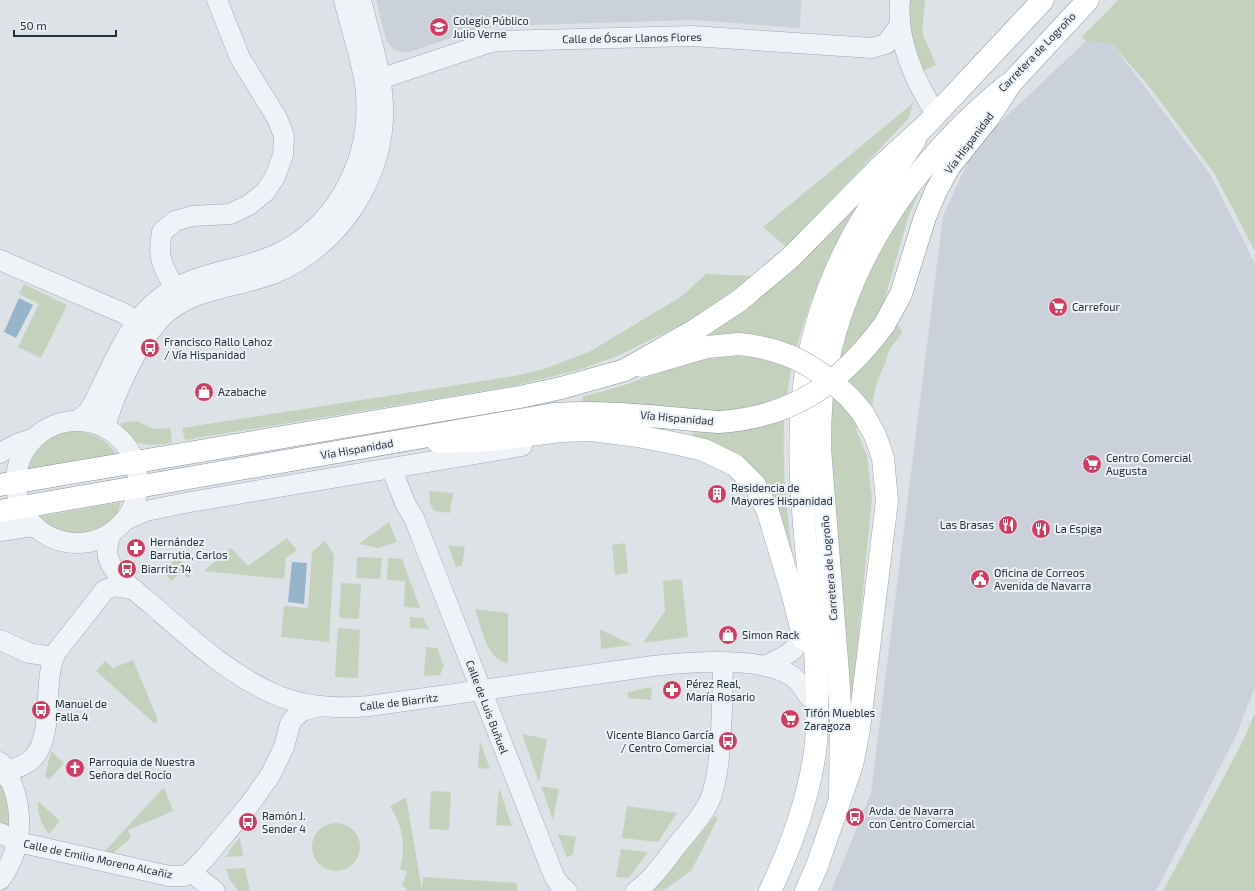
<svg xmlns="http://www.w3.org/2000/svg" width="1255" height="891" viewBox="0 0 1255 891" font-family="'Exo 2',sans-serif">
  <rect width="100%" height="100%" fill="#dde2e7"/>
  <g fill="#cbd1da">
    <path d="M376,0H801L800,28L693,20L500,26L476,30L406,53L394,50L386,40Z"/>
    <path d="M1086,41L1112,44L1142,83L1210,174L1255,263V686L1236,736L1156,891H831L871,793L943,216L975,146Z"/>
  </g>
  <g fill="#c4d2bd">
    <path d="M908,0H925L922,32L936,65L921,72L904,36Z"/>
    <path d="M1118,0H1255V251L1214,173L1148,85L1112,44L1086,41L1082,37Z"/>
    <path d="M913,103L909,118L786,247L763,227Z"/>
    <path d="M933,169L917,197L908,218L881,312L898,325L902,333L890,349L884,366L876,385L871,412L856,429L867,456L872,498L853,695L851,699H848L823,422L853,288Z"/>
    <path d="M857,204L858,207C849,223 838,238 831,254C806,307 787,367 784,426C782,474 788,521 794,568L764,499L689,437L695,432L730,433L727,412L583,403L582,397C603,391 624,386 644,378C677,367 706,355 740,356L742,339L685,345Z"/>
    <path d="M706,274L754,276L689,321L615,357L578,370L513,386L185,440L182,428L515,376L544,369L589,352L682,296Z"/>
    <path d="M24,284L67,305L41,358L18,347L39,304L19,294Z"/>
    <path d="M137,421L154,429L170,428L172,443C152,446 127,448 121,423Z"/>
    <path d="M63,431C88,431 102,434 117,455L23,471C30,449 43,439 63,431Z"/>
    <path d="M429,491L453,493L450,513L434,511L430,503Z"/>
    <path d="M121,502C119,507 118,514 115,519C112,525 103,529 97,531C72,541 54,538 37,517Z"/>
    <path d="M389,522L397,542L378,548L359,544Z"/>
    <path d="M287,538L297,550L286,558L284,579L204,571L231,548L248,566Z"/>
    <path d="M325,541L334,555L329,642L281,637L284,606L308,608L312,552Z"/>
    <path d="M625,543L628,573L615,575L612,545Z"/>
    <path d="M448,545L465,547L462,566L456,567Z"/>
    <path d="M178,557L192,574L188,578L182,572L171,581L162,570Z"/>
    <path d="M357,557L382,558L380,579L356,578Z"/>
    <path d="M388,558L402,559L420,608L404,607L405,581L387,580Z"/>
    <path d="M682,579L688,637L643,643L665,611L663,581Z"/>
    <path d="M341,583L361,584L359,619L339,618Z"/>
    <path d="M475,609L508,613V664C486,659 482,628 475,609Z"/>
    <path d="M410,617L423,618L429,629L410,628Z"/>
    <path d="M338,628L360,630L358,678L335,677Z"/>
    <path d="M600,629L632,645L601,649Z"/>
    <path d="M426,647L437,648L444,666L440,675L424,676Z"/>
    <path d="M133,660L158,720L155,724L96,671L105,661L113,668Z"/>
    <path d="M652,687L651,700L627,698L628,692Z"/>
    <path d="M1255,712V891H1163L1243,741Z"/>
    <path d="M522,734L547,739L539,782Z"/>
    <path d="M480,741L490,769L478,768Z"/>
    <path d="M51,751L64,763L49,780L45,776Z"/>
    <path d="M4,779L14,830L0,827V781Z"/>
    <path d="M541,786L559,789L553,820Z"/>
    <path d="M164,787L173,811L128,830L131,838L113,853L105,851Z"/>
    <path d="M499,788L512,826L496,825Z"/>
    <path d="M431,791L451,792L449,830L429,829Z"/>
    <path d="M406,797L422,890L423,877L517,883V891H406V888L402,886L407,872L400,869C406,847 403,825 390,807Z"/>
    <path d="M38,801L60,821L49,834C41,825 37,813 38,801Z"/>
    <path d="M627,806L677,813L658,842L622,838Z"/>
    <path d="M715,816L718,818L691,871L662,891H653Z"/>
    <circle cx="336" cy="847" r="24"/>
    <path d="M558,834L576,837L573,854L567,858Z"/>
    <path d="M240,838L243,856L226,857L233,845Z"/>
    <path d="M621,849L648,852L629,878L616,877Z"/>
    <path d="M245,868L250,891H238L229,878L226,869Z"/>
  </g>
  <g fill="#96b4ca">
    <path d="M19,298L33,305L16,338L4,332Z"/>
    <path d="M292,562L307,563L304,604L288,602Z"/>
  </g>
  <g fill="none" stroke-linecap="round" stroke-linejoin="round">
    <g stroke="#a2a9b1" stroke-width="21">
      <g id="minor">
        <path d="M900,0C896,41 914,80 936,114"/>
        <path d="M371,88L380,79L491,42L502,41L692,36L872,48L886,44L899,26"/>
        <path d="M0,260L123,313L137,322"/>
        <path d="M175,288C162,267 157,256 162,232L175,221L192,216L230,214L249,205L265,192L275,177L283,155L284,136L277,118L240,58L217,0"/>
        <path d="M78,420L87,413L93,404C111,370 128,321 160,298C191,273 234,272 270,257C335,231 371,162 366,94C364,64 351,30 344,0"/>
        <circle cx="77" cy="482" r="61"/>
        <path d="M105,428C114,393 142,332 170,310C200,287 241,287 275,273C341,246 387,174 383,103C381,68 369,34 361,0"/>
        <path d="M0,453L17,444L32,439"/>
        <path d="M392,470L406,505L414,518L554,876L559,884L567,891"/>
        <path d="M125,520L146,511L190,502L522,446"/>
        <path d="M0,531L34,526"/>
        <path d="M111,534C108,542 105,552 109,560C115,576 138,593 151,604C190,638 228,674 276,695C305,707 337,709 369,706L653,666C689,662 761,656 792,676C800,681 804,690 809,697"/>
        <path d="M0,640L29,653L54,657"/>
        <path d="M765,666C781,658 796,653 803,635"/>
        <path d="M0,762C25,798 26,844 0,880"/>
        <path d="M0,775C10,769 25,767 33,758C56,734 41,677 57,651L105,590L115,586L135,590"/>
        <path d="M0,833L18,842L169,876H184L191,872L204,859L250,804L271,774L284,747L290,724L294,718L302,711L320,706"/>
        <path d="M191,872L215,891"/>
        <path d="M636,891C652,880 663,863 675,848C686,833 701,819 709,802C723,772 722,698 723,663"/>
      </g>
    </g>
    <g stroke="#9ca7b4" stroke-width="23">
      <g id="major">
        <path d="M642,366L707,347L739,344"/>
        <path d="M438,442L493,440L561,431L591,430L638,436L683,445L704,450L735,465L755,485L768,512L792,592L804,639"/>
        <path d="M840,797L841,723L838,673L820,449C820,427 820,404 824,382C844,261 913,162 1007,85"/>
        <path d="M770,891C791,847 808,800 815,752C819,718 817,684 815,650C810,562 793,474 804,386C810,336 826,288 849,243C867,207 893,174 915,140"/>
        <path d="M806,891L817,866L852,765L859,729L887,501L883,458L875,435L862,412L849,397"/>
      </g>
    </g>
    <g stroke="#84919f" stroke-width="23">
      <g id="highway">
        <path d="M884,325L901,294L925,217L936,191L949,167L989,117L1011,83L1088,0"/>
        <path d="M0,485L520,397L561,388L625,370L695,330L739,301L790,258L880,167L925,126L1043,0"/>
        <path d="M0,511L554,414C609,410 664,418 719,422"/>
      </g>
    </g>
    <use href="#minor" stroke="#eff2f6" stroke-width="20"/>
    <use href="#major" stroke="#fff" stroke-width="22"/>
    <use href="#highway" stroke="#fff" stroke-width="22"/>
    <g stroke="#9ca7b4" stroke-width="23" stroke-linecap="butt">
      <path id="major-bridge" d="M739,344C787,349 815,365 849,397"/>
    </g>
    <g stroke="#84919f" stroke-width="23" stroke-linecap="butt">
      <path id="highway-bridge" d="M719,422C793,417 840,384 884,325"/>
    </g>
    <use href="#major-bridge" stroke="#fff" stroke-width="22"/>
    <use href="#highway-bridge" stroke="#fff" stroke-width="22"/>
  </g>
  <defs>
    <g id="school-disc" transform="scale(1)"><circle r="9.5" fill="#d33b60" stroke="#ecf1f5"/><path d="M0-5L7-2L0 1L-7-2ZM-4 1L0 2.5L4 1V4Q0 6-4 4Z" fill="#fff"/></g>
    <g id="supermarket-disc" transform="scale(1)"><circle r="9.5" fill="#d33b60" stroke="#ecf1f5"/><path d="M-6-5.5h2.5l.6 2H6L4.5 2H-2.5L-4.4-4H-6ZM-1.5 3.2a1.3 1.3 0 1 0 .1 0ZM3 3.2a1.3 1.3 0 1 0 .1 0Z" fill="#fff"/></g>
    <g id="bus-disc" transform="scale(1)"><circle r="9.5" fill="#d33b60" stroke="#ecf1f5"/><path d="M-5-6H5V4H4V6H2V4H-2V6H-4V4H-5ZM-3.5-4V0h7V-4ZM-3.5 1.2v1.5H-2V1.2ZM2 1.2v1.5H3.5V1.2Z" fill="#fff"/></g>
    <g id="shop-disc" transform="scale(1)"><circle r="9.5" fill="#d33b60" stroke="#ecf1f5"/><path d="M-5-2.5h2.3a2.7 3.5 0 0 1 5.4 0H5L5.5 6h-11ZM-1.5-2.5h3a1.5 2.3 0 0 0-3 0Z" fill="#fff"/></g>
    <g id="building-disc" transform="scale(1)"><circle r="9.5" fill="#d33b60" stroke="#ecf1f5"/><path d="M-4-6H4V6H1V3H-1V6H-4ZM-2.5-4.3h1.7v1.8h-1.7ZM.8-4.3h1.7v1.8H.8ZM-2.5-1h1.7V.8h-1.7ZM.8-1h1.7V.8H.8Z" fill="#fff"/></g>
    <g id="restaurant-disc" transform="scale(1)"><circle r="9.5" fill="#d33b60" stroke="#ecf1f5"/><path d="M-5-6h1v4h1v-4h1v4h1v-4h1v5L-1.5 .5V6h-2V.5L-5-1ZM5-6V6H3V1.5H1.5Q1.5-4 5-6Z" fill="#fff"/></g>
    <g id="pharmacy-disc" transform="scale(1)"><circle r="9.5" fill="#d33b60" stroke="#ecf1f5"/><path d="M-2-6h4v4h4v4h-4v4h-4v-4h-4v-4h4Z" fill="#fff"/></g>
    <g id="civic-disc" transform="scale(1)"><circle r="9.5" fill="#d33b60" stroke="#ecf1f5"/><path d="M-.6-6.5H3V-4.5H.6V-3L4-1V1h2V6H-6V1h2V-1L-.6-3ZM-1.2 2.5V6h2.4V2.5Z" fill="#fff"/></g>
    <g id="church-disc" transform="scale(1)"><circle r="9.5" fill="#d33b60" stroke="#ecf1f5"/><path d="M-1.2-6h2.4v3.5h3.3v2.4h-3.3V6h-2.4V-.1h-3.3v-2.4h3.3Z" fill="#fff"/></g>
  </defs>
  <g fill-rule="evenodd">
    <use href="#school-disc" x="439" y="27"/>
    <use href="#supermarket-disc" x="1058" y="307"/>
    <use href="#bus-disc" x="150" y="348"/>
    <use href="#shop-disc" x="204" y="392"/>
    <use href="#supermarket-disc" x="1092" y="464"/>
    <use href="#building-disc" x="717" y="494"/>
    <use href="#restaurant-disc" x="1008" y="525"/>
    <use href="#restaurant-disc" x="1041" y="529"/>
    <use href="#pharmacy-disc" x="136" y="548"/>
    <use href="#bus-disc" x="127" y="569"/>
    <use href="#civic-disc" x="980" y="579"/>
    <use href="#shop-disc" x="728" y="635"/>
    <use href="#pharmacy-disc" x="672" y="690"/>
    <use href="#bus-disc" x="41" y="710"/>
    <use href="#supermarket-disc" x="790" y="719"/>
    <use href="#bus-disc" x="728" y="741"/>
    <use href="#church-disc" x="75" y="768"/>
    <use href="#bus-disc" x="855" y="817"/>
    <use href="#bus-disc" x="248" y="822"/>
  </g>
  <g text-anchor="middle" stroke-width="4" stroke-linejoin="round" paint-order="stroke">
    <g font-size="11" fill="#26313e" stroke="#ecf1f5" text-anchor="start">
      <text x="453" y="25">Colegio Público<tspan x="453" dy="13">Julio Verne</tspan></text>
      <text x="1072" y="311">Carrefour</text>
      <text x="164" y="346">Francisco Rallo Lahoz<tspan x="164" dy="13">/ Vía Hispanidad</tspan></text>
      <text x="218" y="396">Azabache</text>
      <text x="1106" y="462">Centro Comercial<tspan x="1106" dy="13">Augusta</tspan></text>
      <text x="731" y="492">Residencia de<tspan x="731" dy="13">Mayores Hispanidad</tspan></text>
      <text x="994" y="529" text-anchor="end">Las Brasas</text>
      <text x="1055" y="533">La Espiga</text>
      <text x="150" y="546">Hernández<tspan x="150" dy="13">Barrutia, Carlos</tspan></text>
      <text x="141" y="573">Biarritz 14</text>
      <text x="994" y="577">Oficina de Correos<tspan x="994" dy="13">Avenida de Navarra</tspan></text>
      <text x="742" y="639">Simon Rack</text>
      <text x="686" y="688">Pérez Real,<tspan x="686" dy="13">María Rosario</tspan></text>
      <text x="55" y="708">Manuel de<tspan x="55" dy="13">Falla 4</tspan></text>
      <text x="804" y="717">Tifón Muebles<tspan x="804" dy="13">Zaragoza</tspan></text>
      <text x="714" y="739" text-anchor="end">Vicente Blanco García<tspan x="714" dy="13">/ Centro Comercial</tspan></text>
      <text x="89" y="766">Parroquia de Nuestra<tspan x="89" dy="13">Señora del Rocío</tspan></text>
      <text x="869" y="815">Avda. de Navarra<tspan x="869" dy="13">con Centro Comercial</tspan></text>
      <text x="262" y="820">Ramón J.<tspan x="262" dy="13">Sender 4</tspan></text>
    </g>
    <g font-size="11" fill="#26313e" stroke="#ecf1f5">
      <text transform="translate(632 38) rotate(-1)" y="4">Calle de Óscar Llanos Flores</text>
      <text transform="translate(1037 52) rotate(-46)" y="4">Carretera de Logroño</text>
      <text transform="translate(969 143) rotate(-53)" y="4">Vía Hispanidad</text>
      <text transform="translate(677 418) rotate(5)" y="4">Vía Hispanidad</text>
      <text transform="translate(357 449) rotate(-10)" y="4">Vía Hispanidad</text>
      <text transform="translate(829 568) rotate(-95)" y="4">Carretera de Logroño</text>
      <text transform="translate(399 702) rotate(-7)" y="4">Calle de Biarritz</text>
      <text transform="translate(487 707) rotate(69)" y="4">Calle de Luis Buñuel</text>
      <text transform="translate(98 859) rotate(12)" y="4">Calle de Emilio Moreno Alcañiz</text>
    </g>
  </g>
  <path d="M14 30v6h102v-6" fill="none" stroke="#26313e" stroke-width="2"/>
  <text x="20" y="30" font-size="12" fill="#26313e" stroke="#ecf1f5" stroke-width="3" paint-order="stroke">50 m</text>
</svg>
